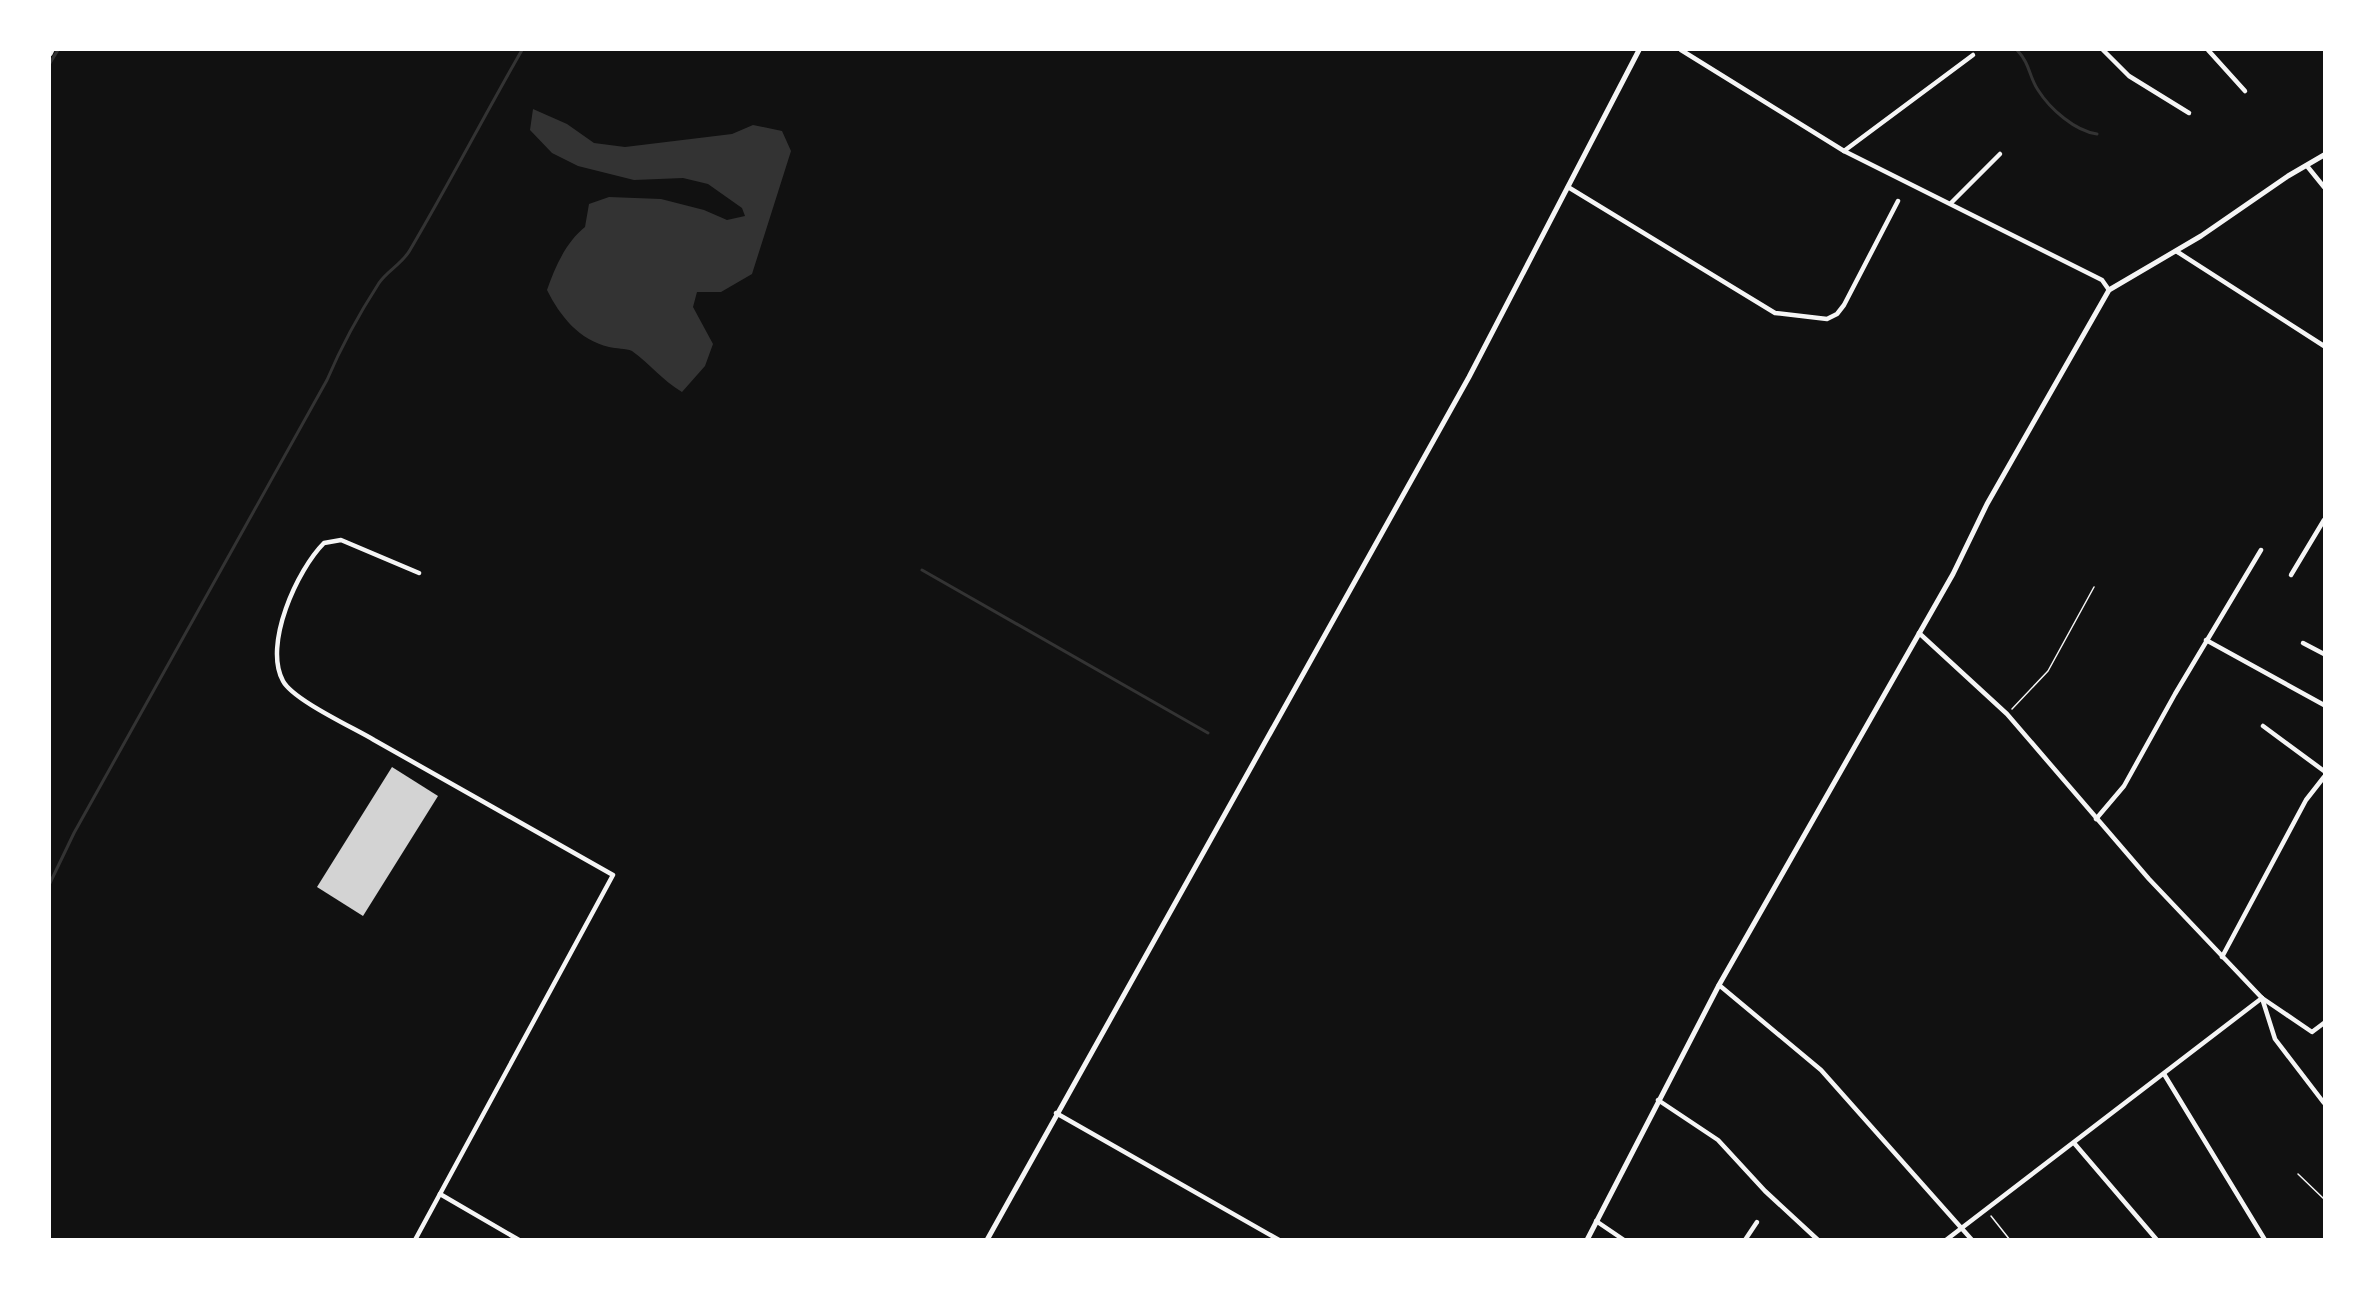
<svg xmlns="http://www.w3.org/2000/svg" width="2374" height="1289" viewBox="0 0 2374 1289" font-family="'Titillium Web',sans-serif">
  <rect width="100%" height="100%" fill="#111"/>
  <path fill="#333" d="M533,109L567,124L594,143L625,147L732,134L753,125L782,131L791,151L752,274L721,292H697L693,307L713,344L705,366L682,392C663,381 650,364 632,351C626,348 616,349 609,347C579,340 560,316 547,290C555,267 566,242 585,227L589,204L609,197L661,199L704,210L727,220L745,216L742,208L708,184L683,178L634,180L578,166L552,153L530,130Z"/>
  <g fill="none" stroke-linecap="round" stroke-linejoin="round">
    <g stroke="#333" stroke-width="3">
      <path d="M2017,50C2031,65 2028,75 2038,90C2050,109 2075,131 2097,134"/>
      <path d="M50,63L58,50"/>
      <path d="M922,570L1208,733"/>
      <path d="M50,883L74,833L327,380C341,347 359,314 379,283C387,271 403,263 410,250C449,184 484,116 522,50"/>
    </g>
  </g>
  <path fill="#d3d3d3" d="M392,767L438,796L363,916L317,887Z"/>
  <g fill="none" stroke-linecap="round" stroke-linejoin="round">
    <g stroke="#f5f5f5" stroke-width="1.5">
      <path d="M2012,709L2048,671L2094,587"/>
      <path d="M2298,1174L2324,1199"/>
      <path d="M1991,1216L2010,1240"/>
    </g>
    <g stroke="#f5f5f5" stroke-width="4.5">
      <path d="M1681,50L1844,151L2102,280L2109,290"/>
      <path d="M2103,50L2129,76L2189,113"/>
      <path d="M2208,50L2245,91"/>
      <path d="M1844,151L1973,55"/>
      <path d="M2307,166L2324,187"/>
      <path d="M1568,187L1775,313L1827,319L1837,314L1844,305L1898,201"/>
      <path d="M1951,203L2000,154"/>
      <path d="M2176,251L2324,346"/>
      <path d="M2291,575L2324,520"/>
      <path d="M1919,633L2007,714L2149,879L2262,998L2312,1032L2324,1023"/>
      <path d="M2206,640L2324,705"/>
      <path d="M2303,643L2324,654"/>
      <path d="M2263,726L2324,771"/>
      <path d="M2096,819L2124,786L2175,694L2261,550"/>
      <path d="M2222,957L2306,800L2324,777"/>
      <path d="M1719,985L1821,1070L1972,1240"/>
      <path d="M2262,998L2275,1039L2324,1103"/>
      <path d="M2164,1074L2265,1240"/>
      <path d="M1658,1100L1718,1140L1765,1191L1818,1240"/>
      <path d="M1056,1113L1279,1240"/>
      <path d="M2074,1143L2157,1240"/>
      <path d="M440,1194L519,1240"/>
      <path d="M1596,1221L1624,1240"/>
      <path d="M415,1240L613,875C533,830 454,785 374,740C354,728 293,700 283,681C263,645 297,570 324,543L341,540L419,573"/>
      <path d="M1745,1240L1757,1222"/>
      <path d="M1946,1240L2262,998"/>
    </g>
    <g stroke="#f5f5f5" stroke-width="5">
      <path d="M50,54L52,50"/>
      <path d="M987,1240L1469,377L1639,50"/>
      <path d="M1587,1240L1719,985L1953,574L1987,504L2109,290L2201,236L2288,176L2324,155"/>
    </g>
  </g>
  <rect width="2374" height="1289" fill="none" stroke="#ffffff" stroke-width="102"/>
</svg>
